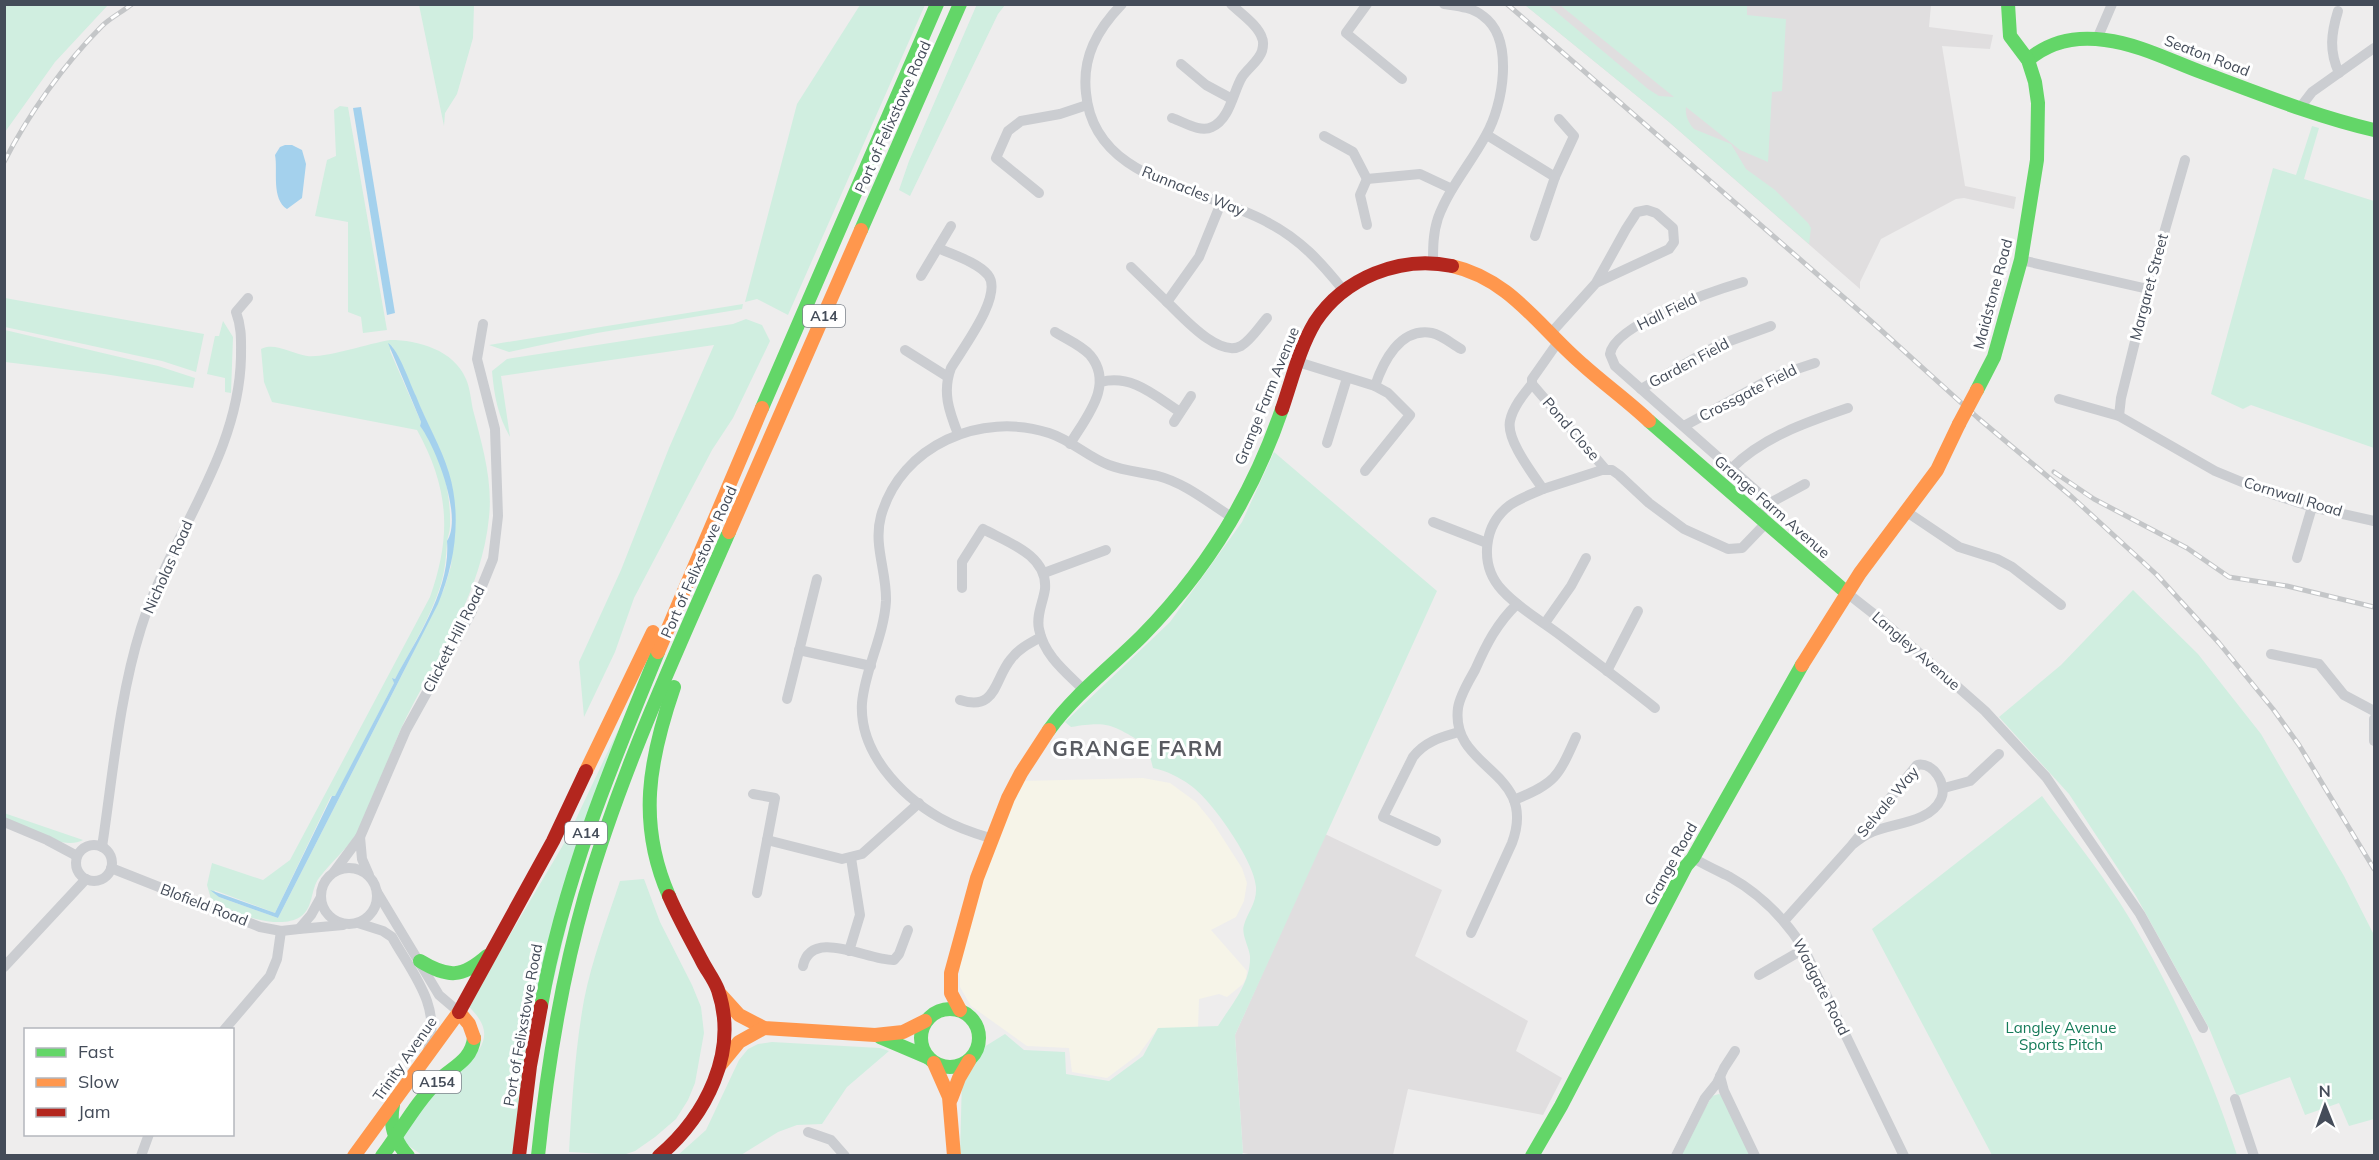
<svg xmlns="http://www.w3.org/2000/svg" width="2379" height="1160" viewBox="0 0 2379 1160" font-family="Mulish,sans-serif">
  <rect width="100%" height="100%" fill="#eeeded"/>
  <path fill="#f6f4e8" d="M1143,778L1170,783L1196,802L1213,823L1242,868L1247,883L1244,901L1236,917L1211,930L1247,971L1246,978L1243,984L1227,997L1219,994L1199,999L1198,1028H1158L1139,1054L1107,1078L1072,1072L1069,1048L1027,1046L971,1006L960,987V961L988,861L1022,781Z"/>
  <g fill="#e0dedf">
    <path d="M1525,5H1931L1929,27L1993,35L1990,49L1942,46L1965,186L2016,197L2014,209L1964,198L1956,199L1881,239L1860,282V289L1669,122Z"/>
    <path d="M1325,834L1442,890L1415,956L1528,1021L1516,1051L1562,1078L1543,1115L1408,1089L1393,1155H1254L1243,1153L1235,1035Z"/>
  </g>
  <g fill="#d0eee0" fill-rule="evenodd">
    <path d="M5,4L108,5L55,62L5,132Z"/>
    <path d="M977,4L1005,5L998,14L910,196L899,190L909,161Z"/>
    <path d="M419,5H474L473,38L457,94L445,113L444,126Z"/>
    <path d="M860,5H925L788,315L757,299L745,302L797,104Z"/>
    <path d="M1525,5H1548L1648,89L1659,96L1674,97L1560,5H1747V15L1786,19L1782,91L1772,92L1768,162L1740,150L1686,107C1685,115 1688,122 1694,129L1731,144L1746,169L1775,190L1808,223L1811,228L1809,244L1669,122Z"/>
    <path d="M340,106L348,107L387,330L363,333L361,317L348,312V222L315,216L327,160L336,156L334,110Z"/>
    <path d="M2312,126L2319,128L2304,179L2374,201V448L2251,405L2243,409L2211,394L2273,168L2296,175Z"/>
    <path d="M5,298L204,334L196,372L162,361L5,327Z"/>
    <path d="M743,304L742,309L597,333L509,352L489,345Z"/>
    <path d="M746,319L762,325L770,341L733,418L712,450L634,598L615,652L584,717L579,662L621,570L669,448L714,345L501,376L510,437C498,416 494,395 492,371L507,359L733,324Z"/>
    <path d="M223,321L233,337L231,393L225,392V378L207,374L215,336H219Z"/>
    <path d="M5,330L158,366L195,378L193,388L104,374L5,362Z"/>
    <path d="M390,340C418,340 454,350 466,379C470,388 471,400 473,410C482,444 493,481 489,517C482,591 440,652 407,716C388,754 378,796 357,833C347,849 331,862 319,878C310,890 314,908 300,917C279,931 229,913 211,899L207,885L212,863L263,880L290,860L430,597C452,535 449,488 417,430L272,402L264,382L261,349C275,342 292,354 307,356C327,358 366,344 390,340ZM392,346L439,448L455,517L451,566L444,589L411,657L278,918L219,897L214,890L275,913L331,796L335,797L394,683L393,678L395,679C411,649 431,617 441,584C445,570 446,558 447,543C447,538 450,532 450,526C451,492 442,453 420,426L421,422L390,351Z"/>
    <path d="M1274,452L1437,591L1235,1035L1243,1153L1240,1156H960L962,1077L978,1059L984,1047L1005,1034L1024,1050L1065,1052L1066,1074L1109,1081L1143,1056L1158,1028L1218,1026C1232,1004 1251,983 1250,956C1249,947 1241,934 1244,925C1248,911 1257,903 1256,887C1255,862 1211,799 1190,785C1179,777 1167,771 1153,768L1147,745C1113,726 1111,720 1071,727L1065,722L1170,622L1242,522Z"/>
    <path d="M2133,590L2198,654L2261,734L2344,876L2374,935V1119L2349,1126L2339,1103L2305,1115L2290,1077L2237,1096L2209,1028L2136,896L2069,794L1999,717L2061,665Z"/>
    <path d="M619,728L599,789L512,1155H422L406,1144L401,1136C413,1120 425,1103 438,1088C462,1063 509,1044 468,1006L566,840Z"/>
    <path d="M2042,796C2068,831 2096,866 2120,903C2169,981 2209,1068 2237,1155H1992L1872,929Z"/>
    <path d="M4,813L83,840C65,851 24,829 5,822Z"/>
    <path d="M644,879L660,922L692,985L701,1007L704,1033L695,1083L688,1100L676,1119L655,1137L635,1151L623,1155L569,1152C572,1101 575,1050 584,1000C592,960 607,920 620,881Z"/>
    <path d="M772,1042L880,1048L889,1051L847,1087L822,1124L797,1125L778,1132L741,1155H678L706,1130L739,1060L748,1049L758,1044Z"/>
    <path d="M1719,1094L1722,1096L1752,1155L1679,1156L1712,1096Z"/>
  </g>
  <g fill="#a4d1ed">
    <path d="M361,107L395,313L387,315L353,108Z"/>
    <path d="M285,145H292L302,150L306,164L302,198L287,209C271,199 278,170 275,155L280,147Z"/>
    <path d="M388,343C399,350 410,384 416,396C426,422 441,446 449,473C462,516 455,564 438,604L278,918L219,897L210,890L275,913L332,796H335L394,683L392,678L395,679C417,638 451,589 447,541C463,517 436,447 420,426L421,422Z"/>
  </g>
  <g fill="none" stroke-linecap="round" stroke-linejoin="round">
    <g stroke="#cbcdd1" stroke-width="10">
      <path d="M1122,4C1097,30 1082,57 1086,93C1094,183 1204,187 1267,222C1300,239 1321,262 1344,291"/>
      <path d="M1367,4L1346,33L1402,79"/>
      <path d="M2338,11C2331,34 2329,51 2339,73"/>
      <path d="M2097,39L2112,4"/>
      <path d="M1181,64L1206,85L1232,99"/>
      <path d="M2299,109L2312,92L2374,48"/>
      <path d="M1172,118C1184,122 1200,133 1212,127C1230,119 1233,92 1242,77C1248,68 1259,61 1262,51C1263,47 1264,42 1262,38C1258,25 1241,14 1231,4"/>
      <path d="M1487,135L1555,177"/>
      <path d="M1324,136L1353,152L1367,179L1420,174L1452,189"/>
      <path d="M1039,193L996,158L1008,131L1021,121L1060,114L1087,105"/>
      <path d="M1221,203L1199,257L1167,302C1182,316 1218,358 1241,346C1251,340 1259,327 1267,318"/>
      <path d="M1367,225L1360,195L1367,179"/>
      <path d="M1535,236L1555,177L1574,136L1559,119"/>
      <path d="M938,248C953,255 977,262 988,275C1004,295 962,349 951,368C942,392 949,411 958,434"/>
      <path d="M2021,260L2148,289"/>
      <path d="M1433,263C1433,248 1433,233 1438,218C1449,188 1471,163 1486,135C1503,106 1515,39 1483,16C1472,7 1457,6 1444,4"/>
      <path d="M1131,267L1167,302"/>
      <path d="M921,276L951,226"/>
      <path d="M1743,282C1716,290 1614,324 1610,354L1615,366L1770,503"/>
      <path d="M1055,332C1066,339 1081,345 1090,355C1115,385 1086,417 1070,444"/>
      <path d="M1551,333L1596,283L1626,229L1637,212L1647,210L1656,213L1673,228L1674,242L1669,249L1596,283"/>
      <path d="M1558,342L1532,379V384L1606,470"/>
      <path d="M905,350L948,377"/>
      <path d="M1298,362L1375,386L1388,393L1410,415L1365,471"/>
      <path d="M1101,382C1132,374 1155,396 1180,412"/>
      <path d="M1532,384C1523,395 1513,407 1510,421C1506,440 1533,474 1543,489L1602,470H1612L1619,475L1649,503L1684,529L1728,549L1742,548L1766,523"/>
      <path d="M1375,386C1383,362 1400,327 1432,333C1442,335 1452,344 1461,349"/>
      <path d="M1641,389L1716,346L1771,326"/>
      <path d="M2059,399L2119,416L2215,471L2266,492L2312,507L2374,521"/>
      <path d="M2119,416L2121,398L2148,289L2185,160"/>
      <path d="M1174,422L1191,396"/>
      <path d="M1684,426L1776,376L1815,363"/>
      <path d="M1327,443L1347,378"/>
      <path d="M1732,468C1763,437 1807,422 1848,408"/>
      <path d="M1543,489C1532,494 1520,498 1510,505C1483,525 1479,565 1502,590C1519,609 1544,622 1564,638C1594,661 1625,684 1655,708"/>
      <path d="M1907,512L1959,547L1997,559L2012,567L2061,605"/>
      <path d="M1759,517L1770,503L1805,484"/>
      <path d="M1433,522L1487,543"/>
      <path d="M2297,558L2312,507"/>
      <path d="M1044,573L1106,550"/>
      <path d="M962,588V562L983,529C1007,542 1048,555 1045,589C1043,603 1036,615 1039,629C1044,656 1067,673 1085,691"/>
      <path d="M1847,593L1884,622L1985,711L2046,777L2140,914L2203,1028"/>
      <path d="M1545,623L1571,586L1586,558"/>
      <path d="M799,650L871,666"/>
      <path d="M2271,654L2319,664L2344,695L2374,711"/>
      <path d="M1607,671L1638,611"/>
      <path d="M787,699L817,579"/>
      <path d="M960,700C997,712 994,679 1011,659C1018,649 1030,643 1041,637"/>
      <path d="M2374,719V741"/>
      <path d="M1944,788L1970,781L1999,754"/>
      <path d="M753,794L775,798L757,893"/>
      <path d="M1514,800C1556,783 1558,777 1576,737"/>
      <path d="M4,822L47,840L77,856"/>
      <path d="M360,837L406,730L471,613L493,559L498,516L495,429L477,359L483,324"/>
      <path d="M990,838C973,833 956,827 940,818C900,795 859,752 862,703C865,669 884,636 886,601C887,572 873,545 881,516C901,445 981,411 1049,433C1071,440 1088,457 1109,465C1125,471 1141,472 1158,476C1185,483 1209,503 1233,518"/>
      <path d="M767,840L842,859L862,854L919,803"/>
      <path d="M1436,841L1383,817L1413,757C1425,741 1442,737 1459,732"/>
      <circle cx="94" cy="863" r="18"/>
      <path d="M102,847C113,774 119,698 141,628C170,536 239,456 241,357C241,341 242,328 236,312L248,298"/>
      <path d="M1693,858C1705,865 1718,871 1730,877C1762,895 1785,919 1804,949L1904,1156"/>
      <path d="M111,868L260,927L281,931L299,929"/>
      <circle cx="349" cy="896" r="28"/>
      <path d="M334,872L360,837L362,859L369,875"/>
      <path d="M377,892L439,995L459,1012"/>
      <path d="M321,897L311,915L299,929L343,925"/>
      <path d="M1785,920L1852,845L1917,765C1933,761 1948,785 1941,799C1930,823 1893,823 1872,832C1864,835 1858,840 1852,845"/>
      <path d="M358,923L383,931L392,937C412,973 442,1006 428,1050"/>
      <path d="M1471,933L1512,843C1539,770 1450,770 1458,708C1460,695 1469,681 1475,670C1486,645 1497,623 1517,604"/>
      <path d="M849,951L860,915L851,858"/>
      <path d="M803,966C811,927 869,961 894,960L899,954L908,930"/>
      <path d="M4,967L86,879"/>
      <path d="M1759,975L1804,949"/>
      <path d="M224,1030L270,976L277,959L281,931"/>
      <path d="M1720,1076L1724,1091L1755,1156"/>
      <path d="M2235,1099L2254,1156"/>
      <path d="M808,1132L831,1140L845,1156"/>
      <path d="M141,1156L149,1134"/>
      <path d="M1676,1156L1705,1098L1717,1083L1724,1068L1735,1051"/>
    </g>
    <g stroke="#63d668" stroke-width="14">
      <path d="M2028,60C2050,41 2077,36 2105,40C2138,44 2169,60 2201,72C2258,93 2314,116 2374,130"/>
      <path d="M861,230L960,4"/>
      <path d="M1977,390L1994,357L2021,260L2037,160L2038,103L2035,82L2028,60L2010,36L2008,4"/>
      <path d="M762,408L937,4"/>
      <path d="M1649,421L1847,593"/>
      <path d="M1049,730C1075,694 1111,667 1142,636C1205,572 1253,494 1282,409"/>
      <path d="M669,896C637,823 649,760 674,687"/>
      <path d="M420,961C448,978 462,978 487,956"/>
      <path d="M541,1006C563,882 610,768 658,652"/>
      <circle cx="950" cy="1038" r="29"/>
      <path d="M880,1037L927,1057"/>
      <path d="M393,1105C389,1125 394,1141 408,1156"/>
      <path d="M382,1156C401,1131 416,1102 439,1080C453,1067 472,1060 474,1038"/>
      <path d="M538,1156C547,1068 561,981 585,896C621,770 677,651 729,532"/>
      <path d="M1532,1156L1561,1106L1686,866L1693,858L1802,665"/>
    </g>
    <g stroke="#ff974d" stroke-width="14">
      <path d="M1452,266C1510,279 1540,328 1582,364C1604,384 1628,401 1649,421"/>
      <path d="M729,532L861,230"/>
      <path d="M658,652L762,408"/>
      <path d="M1802,665L1860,573L1937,470L1959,424"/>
      <path d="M586,771L653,632"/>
      <path d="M720,994L739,1015L764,1028L875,1035L903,1032L925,1021"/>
      <path d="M960,1010L951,993V973L977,878L1008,798L1021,773L1049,730"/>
      <path d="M934,1063L949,1097L954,1156"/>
      <path d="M721,1064L739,1042L764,1028"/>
      <path d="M951,1099L959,1078L969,1061"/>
      <path d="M354,1156L459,1012L469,1024L474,1038"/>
    </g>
    <g stroke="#b3261e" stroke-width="14">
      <path d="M1282,409C1292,380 1299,349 1315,322C1344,278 1400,255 1452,266"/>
      <path d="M459,1012L553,841L586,771"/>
      <path d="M519,1156L530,1066L541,1006"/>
      <path d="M659,1156C706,1116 739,1052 718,990C714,979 707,971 702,961C691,940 679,919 669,896"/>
    </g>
    <g stroke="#c4c6c8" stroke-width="5">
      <g id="rail">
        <path d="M1507,4L1872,322L1978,418L2072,497L2157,575L2219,643L2273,709L2299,745L2374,869"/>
        <path d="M4,162C28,115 64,64 102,26C110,18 122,12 132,4"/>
        <path d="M2054,472L2094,499L2187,548L2229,577L2287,586L2374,607"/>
      </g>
    </g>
    <use href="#rail" stroke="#fff" stroke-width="3" stroke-dasharray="9" stroke-linecap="butt"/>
    <path stroke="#ff974d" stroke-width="14" d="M1959,424L1977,390"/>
  </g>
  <g text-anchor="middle" stroke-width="6" stroke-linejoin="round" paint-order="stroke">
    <g fill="#fff" stroke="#7c828b" stroke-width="1.5">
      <rect x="803" y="305" width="42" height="22" rx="4.5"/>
      <rect x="565" y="822" width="42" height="22" rx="4.5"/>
      <rect x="413" y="1071" width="48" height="22" rx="4.5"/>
    </g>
    <g font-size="14" font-weight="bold" fill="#444c59">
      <text x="824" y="321">A14</text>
      <text x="586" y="838">A14</text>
      <text x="437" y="1087">A154</text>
    </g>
    <g font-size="15" fill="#444c59" stroke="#fff">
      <text transform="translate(2207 56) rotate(21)" y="5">Seaton Road</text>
      <text transform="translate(893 117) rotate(-66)" y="5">Port of Felixstowe Road</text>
      <text transform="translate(1193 191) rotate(22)" y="5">Runnacles Way</text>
      <text transform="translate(2149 287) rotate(-75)" y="5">Margaret Street</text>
      <text transform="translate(1993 294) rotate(-75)" y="5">Maidstone Road</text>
      <text transform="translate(1667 312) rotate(-26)" y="5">Hall Field</text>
      <text transform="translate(1689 363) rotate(-28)" y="5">Garden Field</text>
      <text transform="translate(1748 393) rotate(-27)" y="5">Crossgate Field</text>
      <text transform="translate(1267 396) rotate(-68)" y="5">Grange Farm Avenue</text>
      <text transform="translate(1571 429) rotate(49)" y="5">Pond Close</text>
      <text transform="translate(2293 497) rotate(17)" y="5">Cornwall Road</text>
      <text transform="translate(1772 507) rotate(41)" y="5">Grange Farm Avenue</text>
      <text transform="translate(699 562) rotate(-66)" y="5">Port of Felixstowe Road</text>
      <text transform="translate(168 567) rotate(-66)" y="5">Nicholas Road</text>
      <text transform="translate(454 639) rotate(-63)" y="5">Clickett Hill Road</text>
      <text transform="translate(1916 651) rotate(41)" y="5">Langley Avenue</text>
      <text transform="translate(1888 802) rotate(-50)" y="5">Selvale Way</text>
      <text transform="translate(1671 864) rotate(-61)" y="5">Grange Road</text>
      <text transform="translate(204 905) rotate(21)" y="5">Blofield Road</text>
      <text transform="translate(1821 987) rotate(63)" y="5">Wadgate Road</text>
      <text transform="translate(523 1025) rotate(-80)" y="5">Port of Felixstowe Road</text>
      <text transform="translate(405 1059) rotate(-55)" y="5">Trinity Avenue</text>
    </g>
    <g font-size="15" fill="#157b59" stroke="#fff">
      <text x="2061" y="1033">Langley Avenue<tspan x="2061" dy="17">Sports Pitch</tspan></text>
    </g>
    <g font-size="21" font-weight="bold" letter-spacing="1.5" fill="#595b61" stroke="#fff">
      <text x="1138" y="756">GRANGE FARM</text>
    </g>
  </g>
  <rect width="2379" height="1160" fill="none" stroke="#444c59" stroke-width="12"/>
  <rect x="24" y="1028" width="210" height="108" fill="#ffffff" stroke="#b4b7bd" stroke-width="1.5"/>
  <rect x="36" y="1048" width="30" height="9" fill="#63d668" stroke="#b4b7bd" stroke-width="1.5"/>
  <text x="78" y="1058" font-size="18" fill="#444c59">Fast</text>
  <rect x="36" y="1078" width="30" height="9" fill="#ff974d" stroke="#b4b7bd" stroke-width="1.5"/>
  <text x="78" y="1088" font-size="18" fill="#444c59">Slow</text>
  <rect x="36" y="1108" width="30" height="9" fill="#b3261e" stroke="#b4b7bd" stroke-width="1.5"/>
  <text x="78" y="1118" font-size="18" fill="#444c59">Jam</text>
  <g transform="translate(2325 1106) rotate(359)" stroke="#ffffff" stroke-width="4.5" paint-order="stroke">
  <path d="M0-4.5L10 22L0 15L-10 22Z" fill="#444c59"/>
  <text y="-9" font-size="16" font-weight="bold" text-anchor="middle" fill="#444c59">N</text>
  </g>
</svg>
